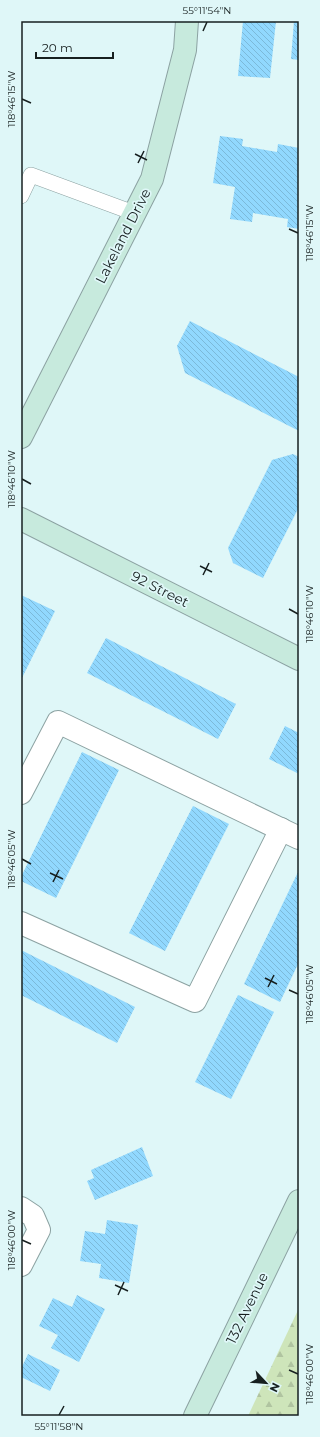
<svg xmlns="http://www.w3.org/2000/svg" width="320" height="1437" viewBox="0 0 320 1437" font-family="Montserrat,sans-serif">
  <defs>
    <pattern id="forest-firs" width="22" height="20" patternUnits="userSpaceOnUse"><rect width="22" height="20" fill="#cee5ba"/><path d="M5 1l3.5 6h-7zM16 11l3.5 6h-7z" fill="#b0c4a0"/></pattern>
    <pattern id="building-back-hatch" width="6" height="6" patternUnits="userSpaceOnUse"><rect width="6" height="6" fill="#91d8fe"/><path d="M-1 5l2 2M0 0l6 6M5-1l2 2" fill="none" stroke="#7cb9d9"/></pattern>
  </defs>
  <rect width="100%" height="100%" fill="#dff7f8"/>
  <path fill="url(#forest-firs)" d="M299,1308V1416H248Z"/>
  <g fill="url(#building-back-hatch)">
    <path d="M243,21H276L270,78L238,76Z"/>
    <path d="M294,21H299V60L291,59Z"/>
    <path d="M220,136L243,139L242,146L277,152L278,144L299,148V229L287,227L288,219L253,213L252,222L230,219L235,187L213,183Z"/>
    <path d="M190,321L299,377V431L185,373L177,346Z"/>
    <path d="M293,454L299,457V507L263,578L233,563L228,548L272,460Z"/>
    <path d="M21,595L55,611L21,680Z"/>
    <path d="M106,638L236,704L218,739L87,673Z"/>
    <path d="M285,726L299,733V774L269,759Z"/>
    <path d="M82,752L119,770L56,898L21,881V877Z"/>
    <path d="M193,806L229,824L165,951L129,933Z"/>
    <path d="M299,870V962L280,1002L244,984Z"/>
    <path d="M21,950L135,1007L117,1043L21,995Z"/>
    <path d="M238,995L274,1012L231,1099L195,1082Z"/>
    <path d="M142,1147L153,1176L95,1200L87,1181L94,1178L91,1170Z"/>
    <path d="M107,1220L138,1225L129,1283L99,1278L101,1264L80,1261L85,1231L105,1234Z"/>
    <path d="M77,1295L105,1309L79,1362L51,1348L58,1335L39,1326L53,1298L72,1307Z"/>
    <path d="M28,1354L60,1370L50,1391L21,1377V1369Z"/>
  </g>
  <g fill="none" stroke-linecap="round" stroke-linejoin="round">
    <g stroke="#8ca2a2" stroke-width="16">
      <path id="lane" d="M21,196L31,175L134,213"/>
    </g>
    <g stroke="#8ca2a2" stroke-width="24">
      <g id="street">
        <path d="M21,793L58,722L299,838"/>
        <path d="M21,923L195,1001L281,829"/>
        <path d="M21,1208L33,1216L39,1230L21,1265"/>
      </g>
    </g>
    <g stroke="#8ca2a2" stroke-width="24">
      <g id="secondary">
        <path d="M21,437L152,179L185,50L187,21"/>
        <path d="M21,519L299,659"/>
        <path d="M195,1416L299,1201"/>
      </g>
    </g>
    <use href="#lane" stroke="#fff" stroke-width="15"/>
    <use href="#street" stroke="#fff" stroke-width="22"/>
    <use href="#secondary" stroke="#c7eadd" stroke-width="22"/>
  </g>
  <path fill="none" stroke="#172020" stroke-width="1.5" d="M203,31L207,22M22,99L31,103M135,154L147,160M138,163L144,151M289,229L298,233M22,479L31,484M200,566L212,572M203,575L209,563M289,609L298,614M22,859L31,864M50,873L63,879M53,882L59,870M265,978L277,984M268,987L274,975M289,990L298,994M22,1240L31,1244M115,1285L128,1291M118,1295L124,1282M289,1370L298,1374M59,1415L64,1406"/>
  <g text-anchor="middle" stroke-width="3.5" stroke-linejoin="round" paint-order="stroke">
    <g font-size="14" fill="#172020" stroke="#dff7f8">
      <text transform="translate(123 236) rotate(-63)" y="5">Lakeland Drive</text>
      <text transform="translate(160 589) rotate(27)" y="5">92 Street</text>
      <text transform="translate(247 1308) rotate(-64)" y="5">132 Avenue</text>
    </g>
  </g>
  <rect width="320" height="1437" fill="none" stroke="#dff7f8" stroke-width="44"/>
  <g transform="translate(266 1383) rotate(116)" stroke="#dff7f8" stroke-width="3" paint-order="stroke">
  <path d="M0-3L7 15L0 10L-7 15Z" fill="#172020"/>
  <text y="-6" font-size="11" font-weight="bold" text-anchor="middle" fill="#172020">N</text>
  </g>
  <path d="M36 52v6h77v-6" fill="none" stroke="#172020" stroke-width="2"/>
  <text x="42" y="52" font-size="12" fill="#172020" stroke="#dff7f8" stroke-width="3" paint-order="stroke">20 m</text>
  <rect x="22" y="22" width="276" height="1393" fill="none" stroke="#172020" stroke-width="1.5"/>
  <g font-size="10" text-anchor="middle" fill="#172020">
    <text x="207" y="14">55°11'54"N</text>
    <text transform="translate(11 99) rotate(-90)" y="4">118°46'15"W</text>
    <text transform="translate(309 233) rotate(-90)" y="4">118°46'15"W</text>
    <text transform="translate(11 479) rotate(-90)" y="4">118°46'10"W</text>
    <text transform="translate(309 614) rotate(-90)" y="4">118°46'10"W</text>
    <text transform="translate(11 859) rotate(-90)" y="4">118°46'05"W</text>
    <text transform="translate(309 994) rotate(-90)" y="4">118°46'05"W</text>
    <text transform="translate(11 1240) rotate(-90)" y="4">118°46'00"W</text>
    <text transform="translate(309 1374) rotate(-90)" y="4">118°46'00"W</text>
    <text x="59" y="1430">55°11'58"N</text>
  </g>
</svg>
